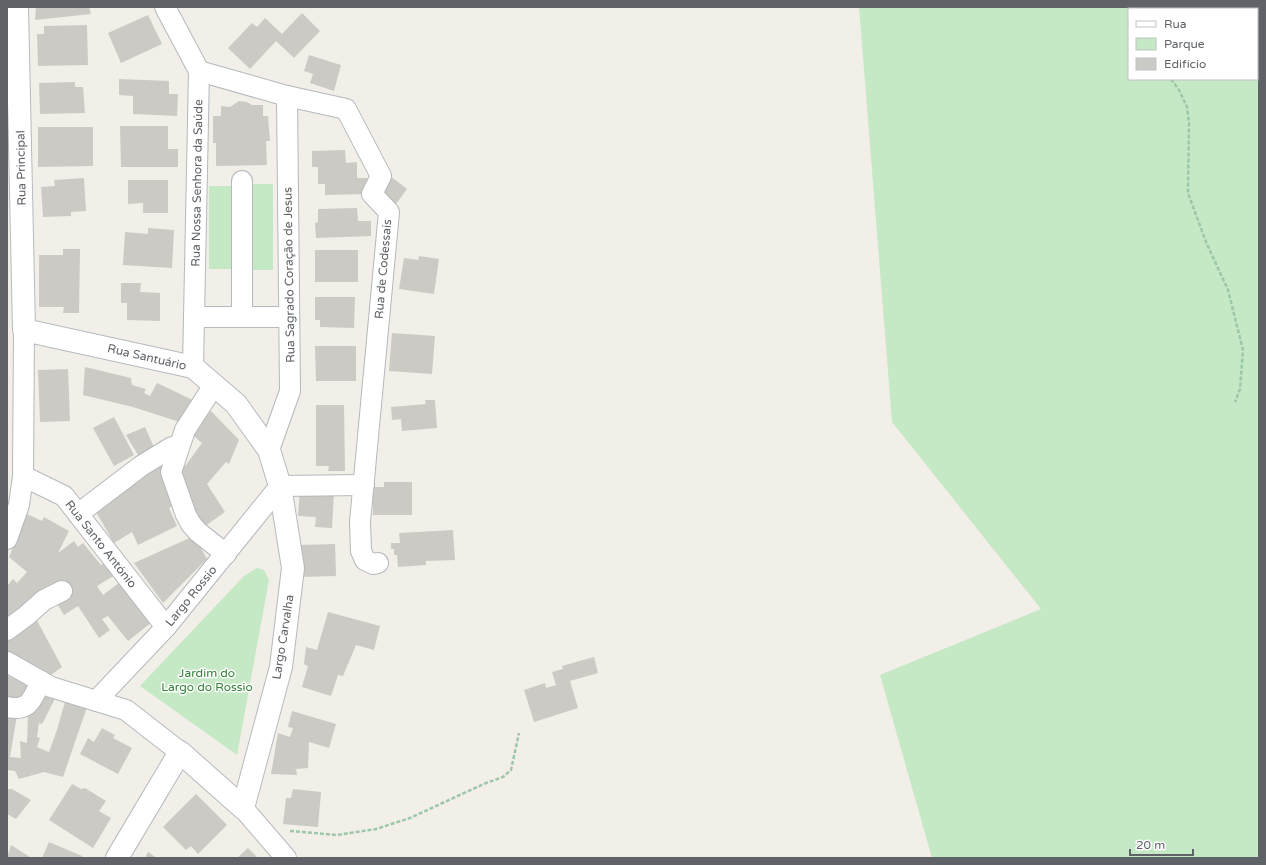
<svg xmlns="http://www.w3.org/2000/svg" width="1266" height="865" viewBox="0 0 1266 865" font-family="'Varela Round',sans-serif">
  <rect width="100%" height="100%" fill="#f1efe8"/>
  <g fill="#c5e8c5" fill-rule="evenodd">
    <path d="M859,7H1259V858H932L880,675L1041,609L892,422ZM1129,9H1257V79H1129Z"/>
    <rect x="248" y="184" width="25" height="86"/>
    <rect x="209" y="186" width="26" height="83"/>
    <path d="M257,568L264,570L269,580L237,755L140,686L244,576Z"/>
  </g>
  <g fill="#cccac5">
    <path d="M36,7H89L91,14L35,20Z"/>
    <path d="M302,13L320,31L294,58L276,41L250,69L228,48L252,23L257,27L265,18L282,34Z"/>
    <path d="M148,15L162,44L121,63L108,33Z"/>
    <path d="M87,25L88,65L38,66L37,34H44V26Z"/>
    <path d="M309,55L341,65L334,91L310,83L313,74L304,71Z"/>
    <path d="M119,79L169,81V94H178L177,116L133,114V96L119,95Z"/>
    <path d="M75,82V87H83L85,113L40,114L39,83Z"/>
    <path d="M239,101L247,102L252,105H263V116H268L270,141H266L267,165L216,166V143H213V116H221V106L230,107Z"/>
    <path d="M120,126H168V149H178V167H121Z"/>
    <path d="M38,127H93V166L38,167Z"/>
    <path d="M345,150L346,163L357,162V178H367V194L325,195V184H318V167H312V151Z"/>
    <path d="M390,176L407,189L396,204L379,191Z"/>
    <path d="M84,178L86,211L71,212V216L43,217L41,187L55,186L54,180Z"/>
    <path d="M128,180H168V213H143V203L128,204Z"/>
    <path d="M357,208L358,221H371V236L316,238L315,223L318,222V209Z"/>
    <path d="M148,228L174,230L172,268L123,265L125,232L148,234Z"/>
    <path d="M63,249H80L79,313H63L64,307H39V255H63Z"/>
    <rect x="315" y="250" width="43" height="32"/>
    <path d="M419,256L439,259L434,294L399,289L404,258L418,260Z"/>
    <path d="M121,283H141L140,292L160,293V321L127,320V303H121Z"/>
    <path d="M315,297H355L354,328L320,327V320H315Z"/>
    <path d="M392,333L435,336L432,374L389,371Z"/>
    <path d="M315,346H356V381H316Z"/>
    <path d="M85,367L131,378L132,385L146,389L144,393L150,396L157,383L197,402L186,424L133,407L83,395Z"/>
    <path d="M68,369L70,421L40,422L38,370Z"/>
    <path d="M425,400H435L437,428L402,431L401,419L392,420L391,407L426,404Z"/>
    <path d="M316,405H344L345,471H328L329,466H316Z"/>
    <path d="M211,411L239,440L229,464L226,462L207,484L225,512L201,529L172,473L186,465L202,443L191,434Z"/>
    <path d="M114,417L134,455L114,466L93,428Z"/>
    <path d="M145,427L156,452L141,460L126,435Z"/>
    <path d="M162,456L179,501L169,508L177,526L138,545L132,532L114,543L95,510Z"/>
    <path d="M384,482H412V515H373V487H384Z"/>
    <path d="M300,490L334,492L332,528L315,527L316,517L298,516Z"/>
    <path d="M27,514L42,521L44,517L69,531L58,553L74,541L78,547L83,543L101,565L106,562L115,575L97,586L103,595L120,582L152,622L128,641L108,616L102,619L110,630L99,638L78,606L64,615L54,599L7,627V586L13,579L17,583L27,572L9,557Z"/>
    <path d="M453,530L455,560L426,561V565L398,567L397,555H394V549H391V543H400L399,533Z"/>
    <path d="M194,536L207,559L163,603L134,563Z"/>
    <path d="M335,544L336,576L301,577L300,545Z"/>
    <path d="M328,612L380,626L374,650L356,645L343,676L338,675L331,696L302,687L308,666L304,664L306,647L317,650Z"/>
    <path d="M34,615L62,667L51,675H41L36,667L29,669L7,653V632Z"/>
    <path d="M594,657L598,673L570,681L578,708L534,722L524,690L545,683L546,688L556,685L552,672L563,669L562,666Z"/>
    <path d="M7,668L12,671L8,676L28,682L24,705L7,703Z"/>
    <path d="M57,695L42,724L39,723L37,737L40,738L37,747L49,752L57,730L66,698L87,707L63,777L44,772L19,779L15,771L7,770V710L17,715L10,757L21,758L20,741L27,743L28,716L30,708L38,698Z"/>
    <path d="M292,711L336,724L329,748L309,742L308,768L296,769L297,775L271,774L278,733L290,737L293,728L288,727Z"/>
    <path d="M102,728L115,735L113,738L132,748L118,774L80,754L88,738L94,742Z"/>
    <path d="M72,784L81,789L85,788L106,801L99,811L111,818L93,848L49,820Z"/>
    <path d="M7,789H12L31,800L16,819L7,814Z"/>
    <path d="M293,789L321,792L318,827L283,824L286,798H291Z"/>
    <path d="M196,794L227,825L198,854L191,846L186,850L163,827Z"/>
    <path d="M49,842L82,856L81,858H42Z"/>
    <path d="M11,845L30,857L29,858H7Z"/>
    <path d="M248,848L258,858H237Z"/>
    <path d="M148,852L157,858H145Z"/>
  </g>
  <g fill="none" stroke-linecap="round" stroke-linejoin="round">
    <g stroke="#b5b8bc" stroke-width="22">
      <g id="street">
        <path d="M165,7L199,71L193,367"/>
        <path d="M199,71L287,96L346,109L381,176L372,194L389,212L360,522L361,551L365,560L373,564L378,563"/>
        <path d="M242,181V317"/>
        <path d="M194,317H289"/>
        <path d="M214,385L185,430L171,472L186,515L191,524L198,532L226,554"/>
        <path d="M269,450L290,391L287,96"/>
        <path d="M23,476L64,496L166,627"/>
        <path d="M78,514L141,466L172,447L178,450"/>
        <path d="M7,539L19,505L23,476L24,330"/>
        <path d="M7,630L26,616L44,600L62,591"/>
        <path d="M7,662L51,687L126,710L180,752"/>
        <path d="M96,701L166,627L280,486L364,485"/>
        <path d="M7,707C30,712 32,699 41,681"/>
        <path d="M243,808L286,858"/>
      </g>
    </g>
    <g stroke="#b6babf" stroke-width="24">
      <path id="secondary" d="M17,7L24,330L193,367L236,404L269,450L280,486L293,568L281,667L243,808L180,752L117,858"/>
    </g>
    <g stroke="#9cc7a9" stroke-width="2.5" stroke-dasharray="4 2" stroke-linecap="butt">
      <path d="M1147,7V9"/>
      <path d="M1256,7L1259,10"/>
      <path d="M1171,79L1179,90L1187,107L1189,123L1188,193L1206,242L1228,290L1243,350L1240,389L1235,402"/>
      <path d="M290,831L337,835L376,829L410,818L486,783L503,777L511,770L519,733"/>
    </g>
    <use href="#street" stroke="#fff" stroke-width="20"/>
    <use href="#secondary" stroke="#fff" stroke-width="22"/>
  </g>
  <g text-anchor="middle" stroke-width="3" stroke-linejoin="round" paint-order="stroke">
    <g font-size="12" fill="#5f6368" stroke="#fff">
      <text transform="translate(21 168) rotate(-91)" y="4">Rua Principal</text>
      <text transform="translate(197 183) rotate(-89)" y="4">Rua Nossa Senhora da Saúde</text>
      <text transform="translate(383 269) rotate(-85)" y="4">Rua de Codessais</text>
      <text transform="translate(289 275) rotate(-91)" y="4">Rua Sagrado Coração de Jesus</text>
      <text transform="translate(147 357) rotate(13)" y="4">Rua Santuário</text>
      <text transform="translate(101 544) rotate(52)" y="4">Rua Santo António</text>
      <text transform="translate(191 596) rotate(-51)" y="4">Largo Rossio</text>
      <text transform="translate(283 637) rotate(-81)" y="4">Largo Carvalha</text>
    </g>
    <g font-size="12" fill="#348238" stroke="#fff">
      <text x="207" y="677">Jardim do<tspan x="207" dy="14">Largo do Rossio</tspan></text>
    </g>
  </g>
  <rect width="1266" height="865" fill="none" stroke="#5f6368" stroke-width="16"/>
  <rect x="1128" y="8" width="130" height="72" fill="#ffffff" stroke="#bfc1c3"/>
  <rect x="1136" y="21" width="20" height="6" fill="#ffffff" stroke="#bfc1c3"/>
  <text x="1164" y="28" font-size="12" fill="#5f6368">Rua</text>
  <rect x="1136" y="38" width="20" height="12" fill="#c5e8c5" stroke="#bfc1c3"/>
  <text x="1164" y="48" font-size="12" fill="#5f6368">Parque</text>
  <rect x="1136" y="58" width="20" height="12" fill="#cccac5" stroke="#bfc1c3"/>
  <text x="1164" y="68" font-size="12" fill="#5f6368">Edifício</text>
  <path d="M1130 849v6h63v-6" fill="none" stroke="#5f6368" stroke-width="2"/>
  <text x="1136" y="849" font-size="12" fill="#5f6368" stroke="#ffffff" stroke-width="3" paint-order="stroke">20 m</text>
</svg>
